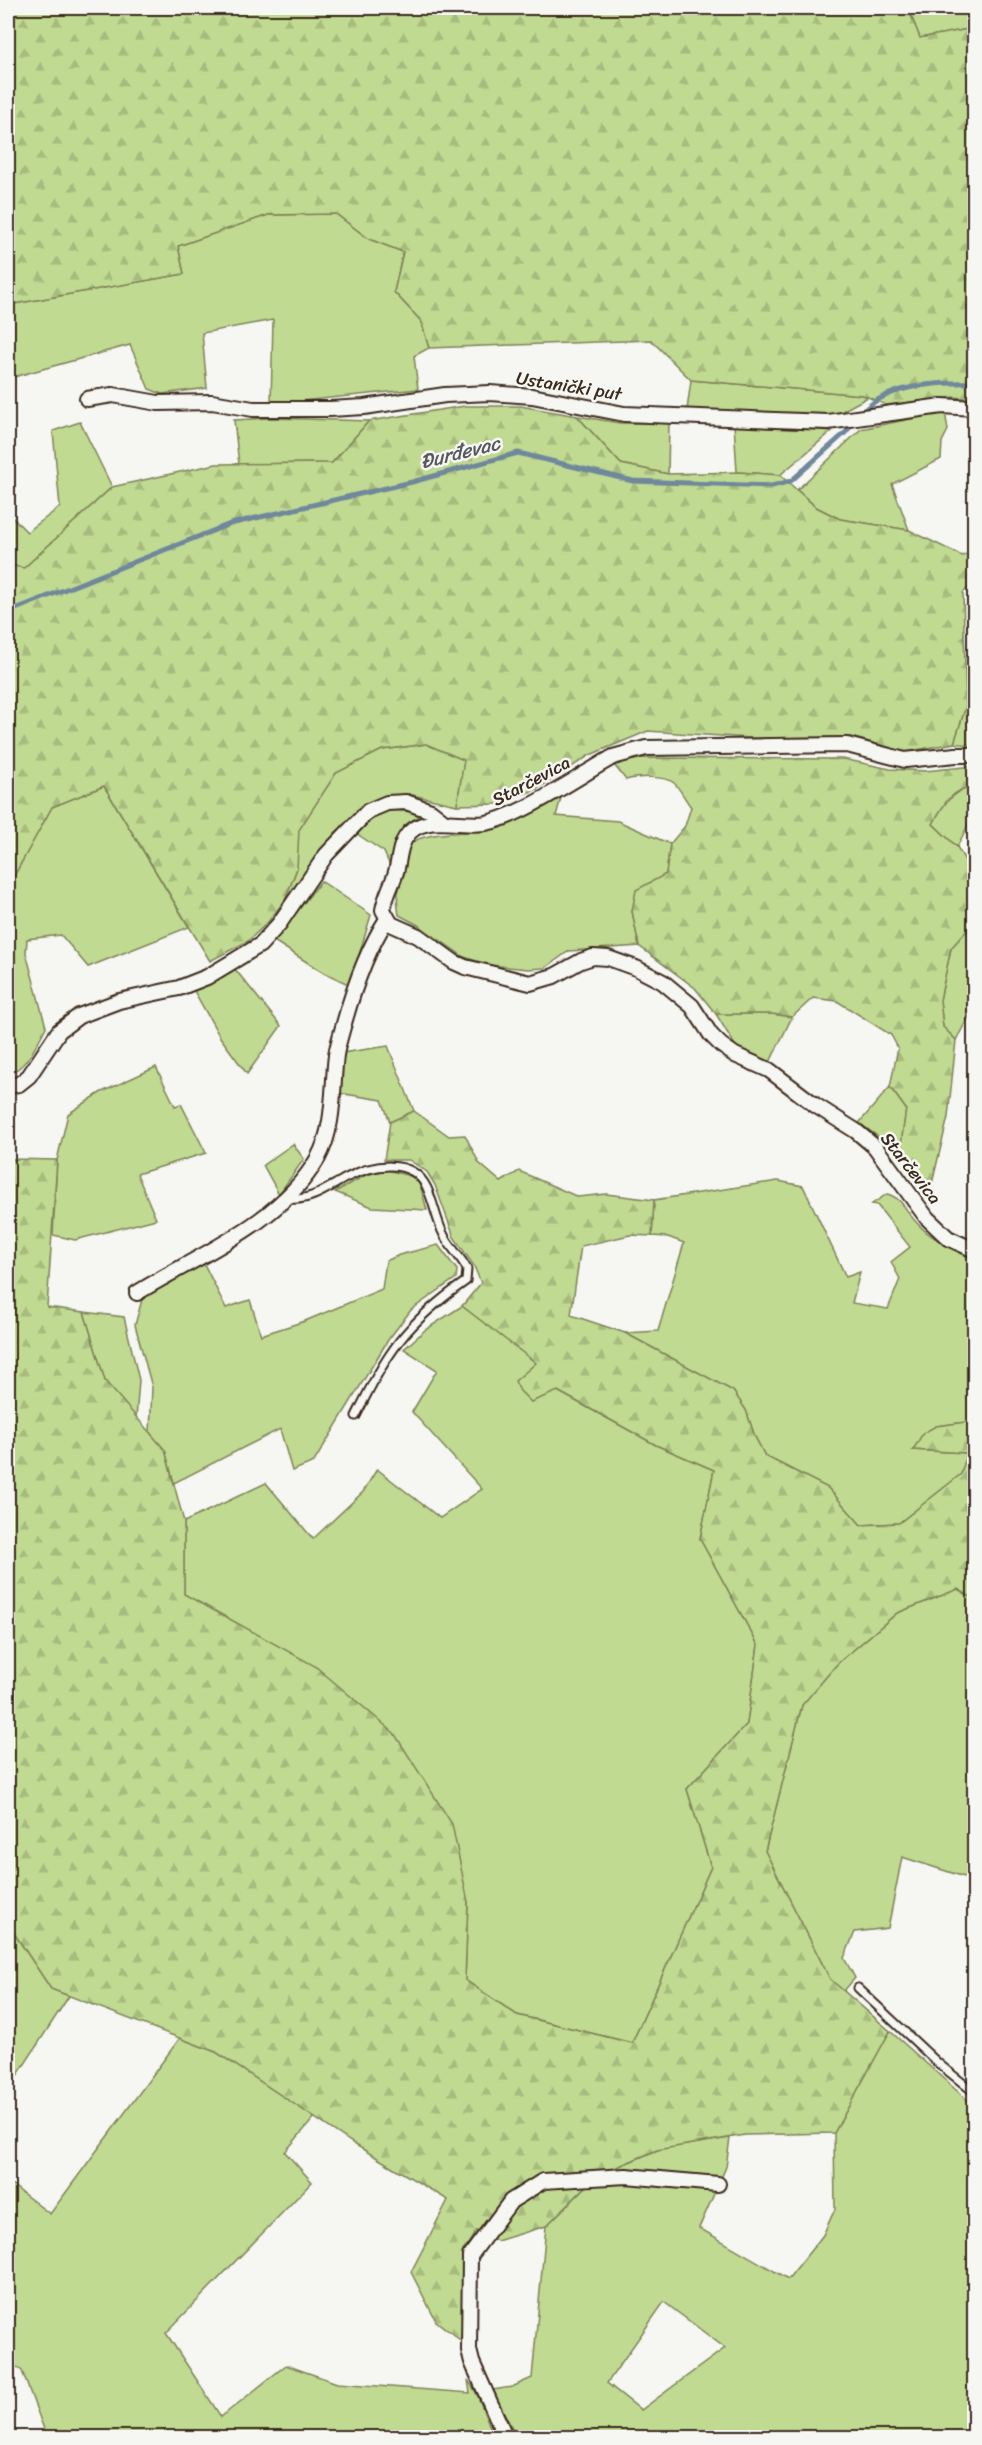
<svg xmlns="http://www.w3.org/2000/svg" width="982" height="2445" viewBox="0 0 982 2445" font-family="Sriracha,sans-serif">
  <defs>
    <pattern id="forest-firs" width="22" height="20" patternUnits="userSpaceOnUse" patternTransform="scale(1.5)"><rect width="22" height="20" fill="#c0da91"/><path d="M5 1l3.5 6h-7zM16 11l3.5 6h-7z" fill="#a6bb7d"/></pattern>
  </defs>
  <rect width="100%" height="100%" fill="#f6f6f2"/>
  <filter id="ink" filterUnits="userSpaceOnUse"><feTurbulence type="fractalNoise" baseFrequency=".0167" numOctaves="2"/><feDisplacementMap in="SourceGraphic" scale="12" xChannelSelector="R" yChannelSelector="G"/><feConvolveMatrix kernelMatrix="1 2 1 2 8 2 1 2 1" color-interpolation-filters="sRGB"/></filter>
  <g filter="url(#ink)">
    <g fill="#c0da91" stroke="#7e8258" stroke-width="1.5" fill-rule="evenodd">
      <path d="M908,8H974V28L920,38Z"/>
      <path d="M336,214L369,239L403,252L394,292L421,321L429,348L414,356L418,389L271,404L273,320L202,333L207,388L162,394L149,389L130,345L10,378L8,305L184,274L178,246L268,215Z"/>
      <path d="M691,380L863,395L868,397L835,415L687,410Z"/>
      <path d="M945,412L948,430L942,442L941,459L892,484L909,530L840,519L816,507L797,490L861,429Z"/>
      <path d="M577,416L620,423H669L668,474L621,464Z"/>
      <path d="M270,418L369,421L332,463L239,464L234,420Z"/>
      <path d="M80,422L112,487L24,568L8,565V513L27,532L60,507L53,431Z"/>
      <path d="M734,424L832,431L780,475L737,472Z"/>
      <path d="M965,669H974V746L954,743L966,706Z"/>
      <path d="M426,744L464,760L457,805L408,794L376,799L336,832L285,900L297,868L298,830L336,773L382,750Z"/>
      <path d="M104,786L189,927L88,967L61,935L27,939L26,953L46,1027C36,1045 28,1067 8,1074V887L52,807Z"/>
      <path d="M967,786L974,787V813L957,847L933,824L944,803Z"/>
      <path d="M562,794L556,816L618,821L670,844L666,874L632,911L639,946L569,951L545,968L528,969L490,965L464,957L418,925L399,915C395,894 399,890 405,871C407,862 406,852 411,844C423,830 472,835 491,828C515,819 539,805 562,794Z"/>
      <path d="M389,810L414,812L418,814V819C398,830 394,845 390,866L384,852L357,834L376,815Z"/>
      <path d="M321,881L371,915L350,985L319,970L274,941Z"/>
      <path d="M969,928L974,929V1007L956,1040L943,1027L940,1000L951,948Z"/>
      <path d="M234,968L281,1026L247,1074L220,1037L193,989Z"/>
      <path d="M716,1014H772L792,1017L770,1062L736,1047Z"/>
      <path d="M388,1046L414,1111L390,1122L382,1100L339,1093L342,1053Z"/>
      <path d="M156,1067L175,1106L181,1104L206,1153L137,1174L156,1219L75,1240L53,1235L57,1160L68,1114L100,1093Z"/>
      <path d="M890,1087L906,1109L900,1152L859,1123Z"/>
      <path d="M293,1144L304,1159L279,1194L263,1165Z"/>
      <path d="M387,1170L414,1177L420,1185L427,1210L372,1207L335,1192L366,1175Z"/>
      <path d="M778,1181L803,1186L846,1277L860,1272L852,1303L888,1309L900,1279L891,1262L910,1247L877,1205L872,1204L887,1194C903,1198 906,1212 917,1223C932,1240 955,1249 974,1259V1421L936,1426L913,1450L968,1453L962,1474L899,1523L861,1525L828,1488L765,1456L755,1437L746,1410L733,1391L625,1333L658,1331L684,1243L668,1237L652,1236L654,1200Z"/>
      <path d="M438,1245L457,1270L456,1278L411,1310L388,1340L314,1462L292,1471L280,1429L174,1483L165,1450L150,1433L152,1387L135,1325L143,1296L203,1262L226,1308L250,1300L261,1335L305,1321L382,1289L386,1261L399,1255Z"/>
      <path d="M462,1306L537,1363L557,1391L656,1445L714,1470L700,1539L758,1645L747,1724L687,1789L711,1867L632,2043L517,2015L465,1980L468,1902L184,1594V1522L266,1483L313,1539L363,1492L377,1469L440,1518L482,1489L412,1412L437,1370L404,1349L425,1330Z"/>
      <path d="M84,1312L124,1317L139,1380L136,1419L105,1381Z"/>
      <path d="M958,1589L974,1599V1868L968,1878L902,1857L888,1928L855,1932L844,1958L855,1978L843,1992L830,1979L765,1851L802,1705L838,1663L897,1613Z"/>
      <path d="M8,1924L51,1989L69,1996L8,2090Z"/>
      <path d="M890,2031L974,2106V2437H919L892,2433L888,2438L517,2437L492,2390L512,2387L532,2378L546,2226L598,2175L660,2149L730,2138L726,2167L699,2228L788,2279L823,2235L835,2209L834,2133ZM664,2302L725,2348L641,2410L607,2383Z"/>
      <path d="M180,2038L216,2052L315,2117L285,2152L312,2182L166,2333L221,2417L286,2365L337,2383L470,2393L468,2380L477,2394L494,2437H47L22,2371L8,2360V2182L50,2214Z"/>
    </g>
    <g fill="url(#forest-firs)" stroke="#7e8258" stroke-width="1.5">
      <path d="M8,8H908L920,38L974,28V399L954,397L886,405L863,395L691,380L651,340L429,348L421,321L394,292L403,252L369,239L336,214L268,215L178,246L184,274L8,305Z"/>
      <path d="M465,406H520L577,416L621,464L668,474L737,472L780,475L816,507L840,519L909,530L962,556L974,551V581L963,593L966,706L954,743L905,752L851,737L750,738L648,731L590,755L537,789L497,804L457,805L464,760L426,744L382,750L336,773L299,830L297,868L285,900L268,922L248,941L210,961L104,786L52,807L8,887V565L24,568L112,487L216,464L332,463L369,421Z"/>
      <path d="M638,758L843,759L890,769L925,771L974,766V787C954,786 941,808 933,824L957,847L974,875V909L969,928L951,948L940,1000L943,1027L956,1040L948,1117L930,1192L900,1152L906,1109L890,1087L898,1048L891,1035L837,1001L813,998L792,1017L772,1014H716L695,988L639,946L632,911L636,890L666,874L670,844L685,826L691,807C687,802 678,786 674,783C665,775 636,777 626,780L614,765Z"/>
      <path d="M414,1111L449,1136L465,1135L479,1163L501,1182L519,1171L578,1197L606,1194L654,1200L652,1236L630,1235L581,1246L571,1315L625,1333L733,1391L746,1410L755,1437L765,1456L828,1488L861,1525L899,1523L961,1474L967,1453L913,1450L923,1433L936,1426L974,1421V1599L958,1589L897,1613L838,1663L802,1705L765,1851L830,1979L890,2031L834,2133L745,2135L657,2150L598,2175L546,2226L497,2241L476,2231L463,2252L464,2326L460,2340L436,2321L411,2272L448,2200L354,2144L216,2052L51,1989L8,1924V1159L57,1160L47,1307L84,1312L105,1381L165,1450L184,1522V1594L315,1666L394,1733L452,1824L468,1902L465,1980L517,2015L632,2043L711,1867L687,1789L747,1724L758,1645L700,1539L714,1470L656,1445L558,1391L531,1402L520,1391L515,1381L536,1363L462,1306L481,1283L474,1266L454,1237L435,1185L427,1172L409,1160H384L390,1122Z"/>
    </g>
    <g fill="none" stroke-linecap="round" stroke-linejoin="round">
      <g stroke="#70879c" stroke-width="5">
        <path d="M861,414C885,385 939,382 974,383"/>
        <path d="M8,612L230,524L412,482L518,453L633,481L772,486L791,481L845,433L855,421"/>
      </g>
      <g stroke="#3b2a1e" stroke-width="11">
        <g id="service">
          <path d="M287,1196L291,1199C311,1201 329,1187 346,1178C371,1165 412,1156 427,1188C433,1201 436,1217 442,1231C448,1246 460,1255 467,1269L466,1281C405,1324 388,1351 356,1416"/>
          <path d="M858,1988L939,2064L974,2092"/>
        </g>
      </g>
      <g stroke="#3b2a1e" stroke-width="18">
        <g id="minor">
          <path d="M87,399L113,395L158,403L212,402L253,409H330L364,407L445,395L490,393L532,396L624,414L828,422L942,406L974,408"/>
          <path d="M974,755H956L905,760L847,745L646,748L613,757C579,776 522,816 486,823C463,827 429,814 410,832C398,844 400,861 395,875C391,887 385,897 383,910L391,924L418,936L454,962L465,967L530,983L554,976L581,961L593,957L608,958L636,968L663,982L692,1006L711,1035L721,1045L735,1055L769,1070L815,1105L856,1131L875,1147L927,1218L948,1238L974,1250"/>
          <path d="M8,1086L19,1084L29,1076L59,1031L79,1016L119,1001L179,988L207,977L260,945L279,924L326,855L368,811L387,803L406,802L431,811L445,822"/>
          <path d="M137,1293C198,1255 280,1224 318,1158C335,1127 332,1088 336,1055C338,1043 342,1031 345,1020C355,984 367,950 387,919"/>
          <path d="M506,2438L472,2362L469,2350L470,2256L511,2201L543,2181L626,2176L718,2184"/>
        </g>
      </g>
      <use href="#service" stroke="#f6f6f2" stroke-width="7"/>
      <use href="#minor" stroke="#f6f6f2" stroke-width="14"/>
    </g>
  </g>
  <g text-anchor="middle" stroke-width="5" stroke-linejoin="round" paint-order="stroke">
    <g font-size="18" fill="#3b2a1e" stroke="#f6f6f2">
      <text transform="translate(569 386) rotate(9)" y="6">Ustanički put</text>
      <text transform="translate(531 781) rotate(-28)" y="6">Starčevica</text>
      <text transform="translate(911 1168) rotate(52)" y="6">Starčevica</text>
    </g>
    <g font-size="20" font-style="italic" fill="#56585d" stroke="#f6f6f2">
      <text transform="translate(460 452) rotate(-14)" y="7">Đurđevac</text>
    </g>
  </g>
  <rect width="982" height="2445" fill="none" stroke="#f6f6f2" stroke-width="30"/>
  <rect x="15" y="15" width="952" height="2415" fill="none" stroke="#3b2a1e" stroke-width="2" filter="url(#ink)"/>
</svg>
